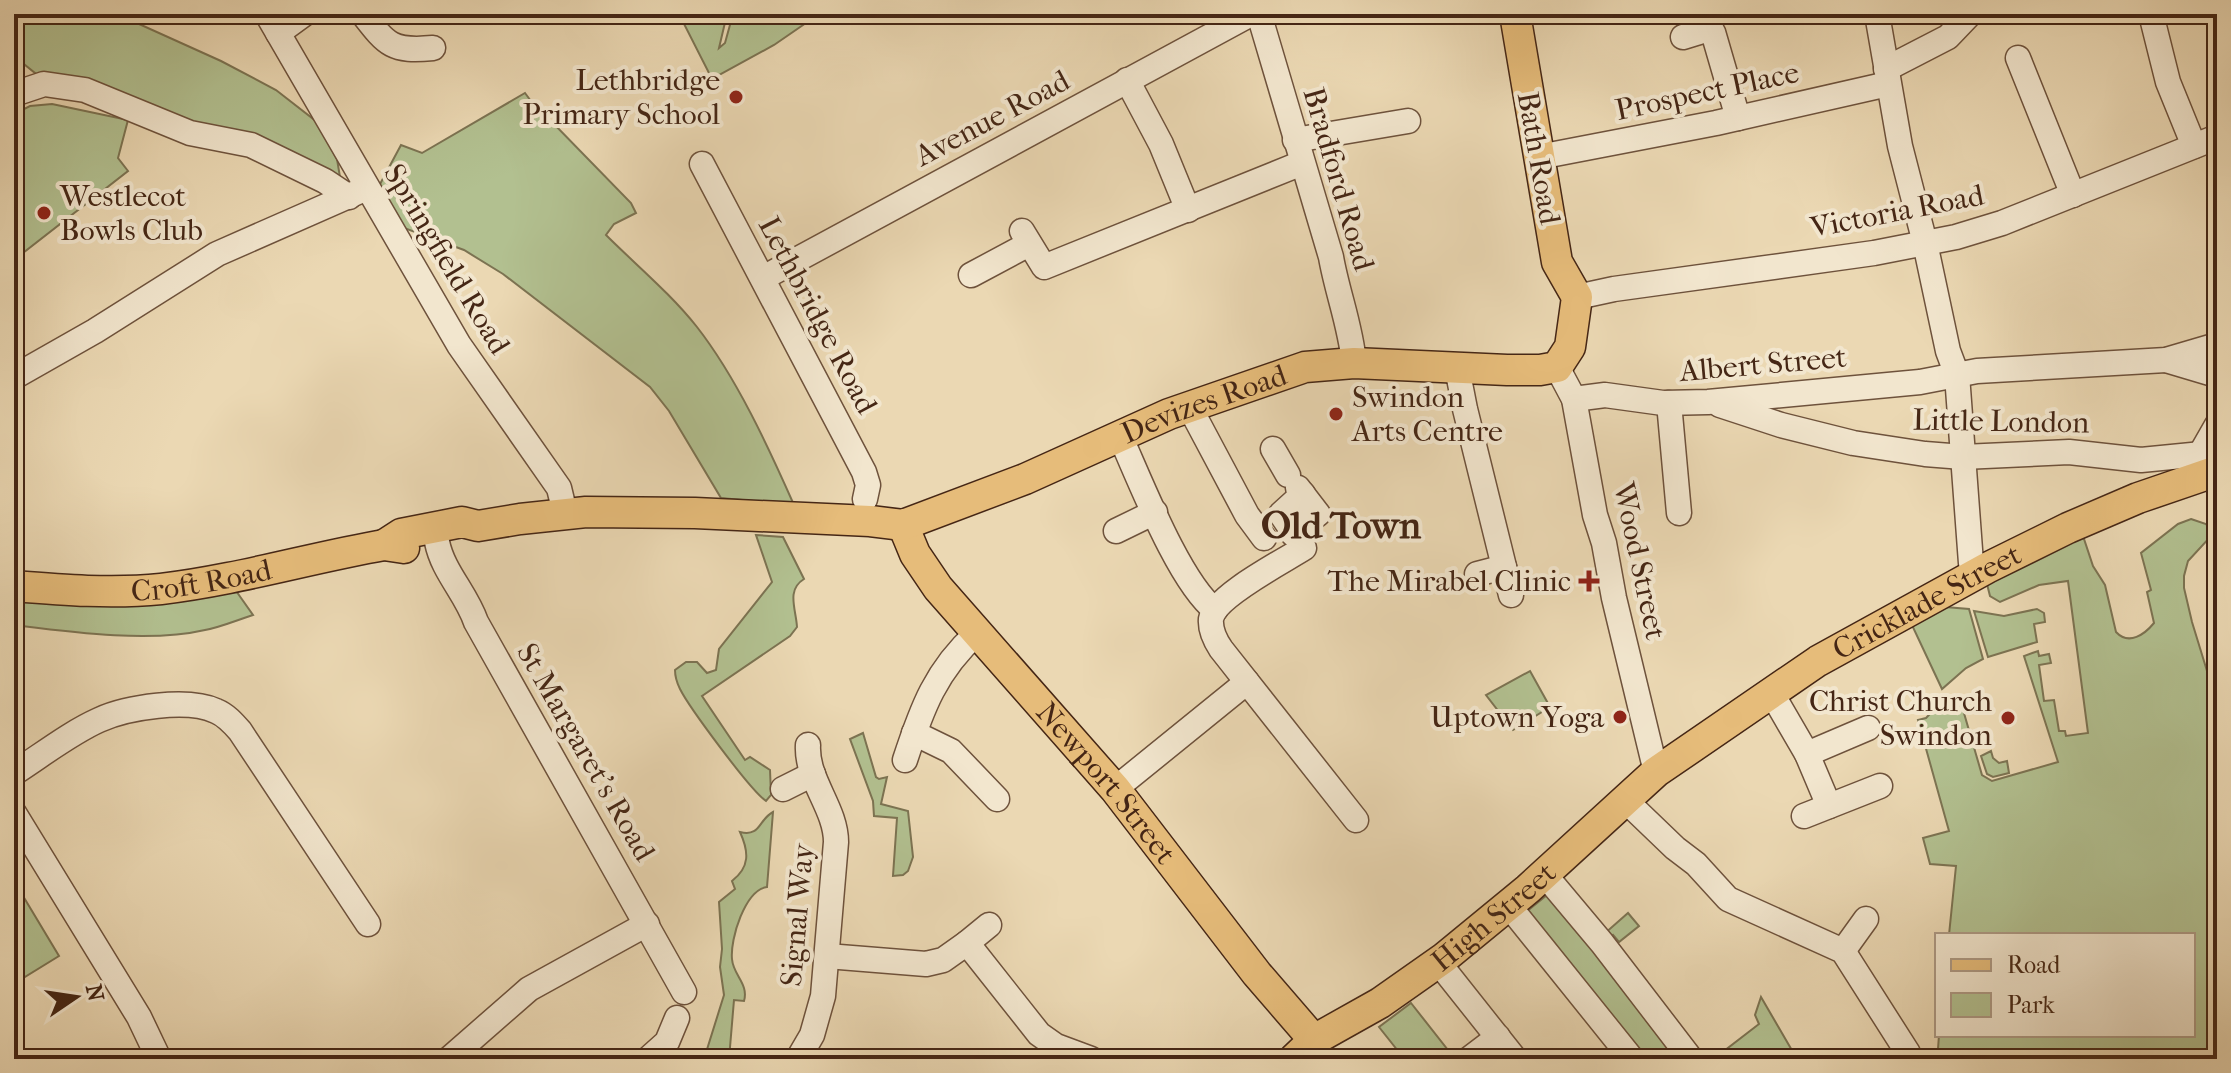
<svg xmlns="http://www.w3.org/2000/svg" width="2231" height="1073" viewBox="0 0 2231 1073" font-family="'IM FELL French Canon',serif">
  <rect width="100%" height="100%" fill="#ebd8b3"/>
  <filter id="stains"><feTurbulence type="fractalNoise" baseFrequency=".0025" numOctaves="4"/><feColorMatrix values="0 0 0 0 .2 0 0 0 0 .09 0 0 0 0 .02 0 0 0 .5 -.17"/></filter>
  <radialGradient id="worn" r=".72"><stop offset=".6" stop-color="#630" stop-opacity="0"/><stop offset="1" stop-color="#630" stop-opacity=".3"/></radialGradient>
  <g fill="#b2c090" stroke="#7c7352" stroke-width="2">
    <path d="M14,14H117L221,61L276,90L317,122L337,159L340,177L40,77L14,56Z"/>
    <path d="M679,14H727L719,48L725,43L733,14H819L774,45L712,79Z"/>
    <path d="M525,93L548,124L552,122L631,203L636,213L614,224L606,235C636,265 670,293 697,327C736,377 768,446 794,505L721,498L669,411L650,387L503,274L464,250L404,228L379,186L401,145L422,153Z"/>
    <path d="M52,104L128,120L118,158L128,171L14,260V114L30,106Z"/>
    <path d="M2191,519L2206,524L2213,534L2188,561L2184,576V588L2192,622L2207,671C2212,681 2215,690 2214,702L2208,706L2217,772V1059H1933L1938,1049L1939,1035H2193V935H1949L1956,866L1930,864L1923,838L1949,831L1918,720L1926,718L1942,701L1959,696L1982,775L1992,781L2058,762L2024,656L2038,651L2039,656L2049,654L2051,663L2039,665L2044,701L2054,700L2059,731H2065L2066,736L2088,733L2068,581L2039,585L2000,602L1990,596L1987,584L2083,536L2093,566L2105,585L2116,632C2129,646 2145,634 2154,623L2147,592L2151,590L2141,553L2178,524Z"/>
    <path d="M756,535L783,537L804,579C786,590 796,609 797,627L790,636L702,696L745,760L750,757L770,770L771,795L766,801C750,790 689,707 680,689C677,683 675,677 675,670L686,662H697L707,673L716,670L719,649L772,582Z"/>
    <path d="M234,588L253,615C237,620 221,627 205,630C150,643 70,632 14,625V599Z"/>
    <path d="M1945,607L1969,609L1983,659L1966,668L1942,689L1911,623Z"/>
    <path d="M2037,609L2044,613L2045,622L2034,624L2037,642L1988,657L1974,611L2004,616Z"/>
    <path d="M1530,671L1550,707L1513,730L1486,695Z"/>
    <path d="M863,733L876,777L879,779L887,777L881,804L908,811L913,857L908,871L903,875L893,876L897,818L874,816L873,801L850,739Z"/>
    <path d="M1991,751L1993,758L1999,763L2007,761L2009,773L1993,777L1987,774L1981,756Z"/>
    <path d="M773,812L767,887C745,890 730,939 732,959C733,975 749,984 744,1001L734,1000L729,1059H704L724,995L720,967L722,949L719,902L735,889L732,881C750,867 749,852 740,832C761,837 758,820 773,812Z"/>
    <path d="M14,881L59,956L15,983L14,981Z"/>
    <path d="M1552,891L1685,1059H1642L1526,912Z"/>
    <path d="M1628,913L1639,926L1619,942L1613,935L1608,939L1604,934Z"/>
    <path d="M1761,997L1797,1059H1730L1724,1051L1759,1024L1755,1015Z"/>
    <path d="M1411,1003L1455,1059H1398L1402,1056L1379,1027Z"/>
  </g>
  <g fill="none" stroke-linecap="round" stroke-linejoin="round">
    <g stroke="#6e523c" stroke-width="27">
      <g id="minor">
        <path d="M267,14L459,345L559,488L565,513"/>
        <path d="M363,14C387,45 392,52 433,48"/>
        <path d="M1259,14L1331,257C1337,292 1351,327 1354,363"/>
        <path d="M1877,14L1900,146L1925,243L1948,351L1957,375L1971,563"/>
        <path d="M2151,14L2168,82L2194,146"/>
        <path d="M278,33L304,14"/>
        <path d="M1683,37L1709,29L1713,32L1738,118"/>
        <path d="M2018,58L2073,195"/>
        <path d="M1886,69L1948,37L1970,14"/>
        <path d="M1127,80L1161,144L1188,210"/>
        <path d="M14,94L44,84L85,90L190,133L251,145L325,181L349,197"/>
        <path d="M1295,140L1408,121"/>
        <path d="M1539,157L1716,123L1888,84"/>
        <path d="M702,164L864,472L868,485L865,499"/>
        <path d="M1022,231L1044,267L1302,163"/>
        <path d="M971,275L1029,244"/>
        <path d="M763,278L1251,14"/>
        <path d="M1577,297L1614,289L1874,253L1956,237L2002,223L2217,137"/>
        <path d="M2166,360L2213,374"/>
        <path d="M1557,367L1574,399L1595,515L1604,543L1614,598L1656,772"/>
        <path d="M1457,368L1465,409L1511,595"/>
        <path d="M14,377L95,331L217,254L367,188"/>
        <path d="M1574,399L1605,395L1663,403L1708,402L1920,382L1977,371L2166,360L2217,345"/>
        <path d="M1669,403L1679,513"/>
        <path d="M1720,405L1781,425L1853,443L1925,454L1963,457L2069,452L2141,460L2202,454"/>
        <path d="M1189,406L1247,515L1264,538"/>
        <path d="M1120,436C1140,480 1179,582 1215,610"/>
        <path d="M1273,449L1288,475"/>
        <path d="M2193,467L2217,425"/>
        <path d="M1303,494L1281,514L1304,548C1284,561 1215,596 1211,619C1210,630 1215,640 1221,649L1356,820"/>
        <path d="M1116,531L1155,512"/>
        <path d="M1293,534L1318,514L1298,488"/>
        <path d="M437,542C443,572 466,593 476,622L684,992"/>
        <path d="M1477,574L1504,567"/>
        <path d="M1771,692L1807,754L1829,806"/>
        <path d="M914,733L951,751L997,799"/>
        <path d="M1807,754L1868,728"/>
        <path d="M905,760C922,708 936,670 977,633"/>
        <path d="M14,773C42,755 70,733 99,720C127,707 188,698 216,711C226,715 233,723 240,731L368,924"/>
        <path d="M783,789L813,774"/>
        <path d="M1115,789L1247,682"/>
        <path d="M1625,800L1675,848L1696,864L1728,899L1843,951L1908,1053"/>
        <path d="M14,813L139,1017L159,1059"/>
        <path d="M1804,816L1880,786"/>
        <path d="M1545,875L1602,943L1691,1059"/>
        <path d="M1509,906L1632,1059"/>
        <path d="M967,943L989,925"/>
        <path d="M1843,951L1866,919"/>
        <path d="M827,956L926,964L943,960L967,943L1039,1034L1056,1046L1091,1059"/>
        <path d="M1438,962L1515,1059"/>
        <path d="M449,1059L529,989L647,924"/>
        <path d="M648,1059L667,1042L677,1018"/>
        <path d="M798,1059L812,1035L823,996L836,842C836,808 806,780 808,745"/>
        <path d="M1469,1059L1498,1037"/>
      </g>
    </g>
    <g stroke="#452615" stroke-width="33">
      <g id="major">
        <path id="s1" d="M903,525L915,554L938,588L1115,789L1257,974L1314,1040"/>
        <path id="s2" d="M384,545L401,534L462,522L478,526L520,519L586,512L695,513L870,521L903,525L1025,479L1169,414L1305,367L1354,363L1507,370H1540L1557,367L1570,347L1577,297L1557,262L1515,14"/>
        <path id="s3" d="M14,586C63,590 112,594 161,589C237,580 310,558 384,545L404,548"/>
        <path id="s4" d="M1294,1059L1314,1040L1380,1003L1444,958L1528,889L1656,772L1818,661L1987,568L2068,528L2138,498L2217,471"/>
      </g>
    </g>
    <use href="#minor" stroke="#f2e6ce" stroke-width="24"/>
    <use href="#major" stroke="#e6bc7a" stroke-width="30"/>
  </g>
  <g fill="#8f2418" stroke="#f2e6ce" stroke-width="3">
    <circle cx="736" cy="97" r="8"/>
    <circle cx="44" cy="213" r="8"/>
    <circle cx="1336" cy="414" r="8"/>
    <path d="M1585 569h8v8h8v8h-8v8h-8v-8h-8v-8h8z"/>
    <circle cx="1620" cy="717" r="8"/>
    <circle cx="2008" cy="718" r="8"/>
  </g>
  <g text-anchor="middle" stroke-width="8" stroke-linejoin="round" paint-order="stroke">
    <g font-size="30" fill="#452615" stroke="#f2e6ce" text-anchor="end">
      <text x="720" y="90">Lethbridge<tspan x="720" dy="34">Primary School</tspan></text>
      <text x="60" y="206" text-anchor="start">Westlecot<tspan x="60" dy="34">Bowls Club</tspan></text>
      <text x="1352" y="407" text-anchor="start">Swindon<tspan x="1352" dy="34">Arts Centre</tspan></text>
      <text x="1571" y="591">The Mirabel Clinic</text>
      <text x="1992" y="711">Christ Church<tspan x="1992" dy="34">Swindon</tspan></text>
      <text x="1604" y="727">Uptown Yoga</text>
    </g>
    <g font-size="30" fill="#452615" stroke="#f2e6ce">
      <text transform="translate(1707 91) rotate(-12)" y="10">Prospect Place</text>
      <text transform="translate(992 118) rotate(-28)" y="10">Avenue Road</text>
      <text transform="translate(1539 158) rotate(80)" y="10">Bath Road</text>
      <text transform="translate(1339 179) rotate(74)" y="10">Bradford Road</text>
      <text transform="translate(1897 211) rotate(-11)" y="10">Victoria Road</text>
      <text transform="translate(447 259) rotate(59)" y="10">Springfield Road</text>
      <text transform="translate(818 315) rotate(62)" y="10">Lethbridge Road</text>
      <text transform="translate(1763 364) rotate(-5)" y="10">Albert Street</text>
      <text dy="10" stroke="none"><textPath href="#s2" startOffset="850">Devizes Road</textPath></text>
      <text transform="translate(2001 421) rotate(1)" y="10">Little London</text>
      <text transform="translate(1640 561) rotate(78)" y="10">Wood Street</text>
      <text dy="10" stroke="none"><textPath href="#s3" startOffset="188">Croft Road</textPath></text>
      <text dy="10" stroke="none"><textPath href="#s4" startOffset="784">Cricklade Street</textPath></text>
      <text transform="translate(586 752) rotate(60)" y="10">St Margaret's Road</text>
      <text dy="10" stroke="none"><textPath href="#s1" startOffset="330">Newport Street</textPath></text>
      <text transform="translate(797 915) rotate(-85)" y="10">Signal Way</text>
      <text dy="10" stroke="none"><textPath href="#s4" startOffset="246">High Street</textPath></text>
    </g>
    <g font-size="38" font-weight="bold" fill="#452615" stroke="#f2e6ce">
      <text x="1341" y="538">Old Town</text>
    </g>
  </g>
  <rect width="2231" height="1073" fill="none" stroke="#ebd8b3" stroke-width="48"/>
  <rect x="16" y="16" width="2199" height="1041" fill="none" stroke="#452615" stroke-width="4"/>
  <rect x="24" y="24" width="2183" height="1025" fill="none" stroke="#452615" stroke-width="2"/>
  <rect x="1935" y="933" width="260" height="104" fill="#f2e6ce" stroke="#ad9984" stroke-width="2"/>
  <rect x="1951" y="959" width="40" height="12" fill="#e6bc7a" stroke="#ad9984" stroke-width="2"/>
  <text x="2007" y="973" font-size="24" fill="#452615">Road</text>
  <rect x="1951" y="993" width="40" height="24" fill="#b2c090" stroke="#ad9984" stroke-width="2"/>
  <text x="2007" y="1013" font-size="24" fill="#452615">Park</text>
  <g transform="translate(76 997) rotate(77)" stroke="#f2e6ce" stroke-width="6" paint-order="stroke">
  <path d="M0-6L14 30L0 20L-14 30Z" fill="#452615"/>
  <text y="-12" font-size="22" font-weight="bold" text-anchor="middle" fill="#452615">N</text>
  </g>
  <rect width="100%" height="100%" filter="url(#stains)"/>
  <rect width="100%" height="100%" fill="url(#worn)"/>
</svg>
